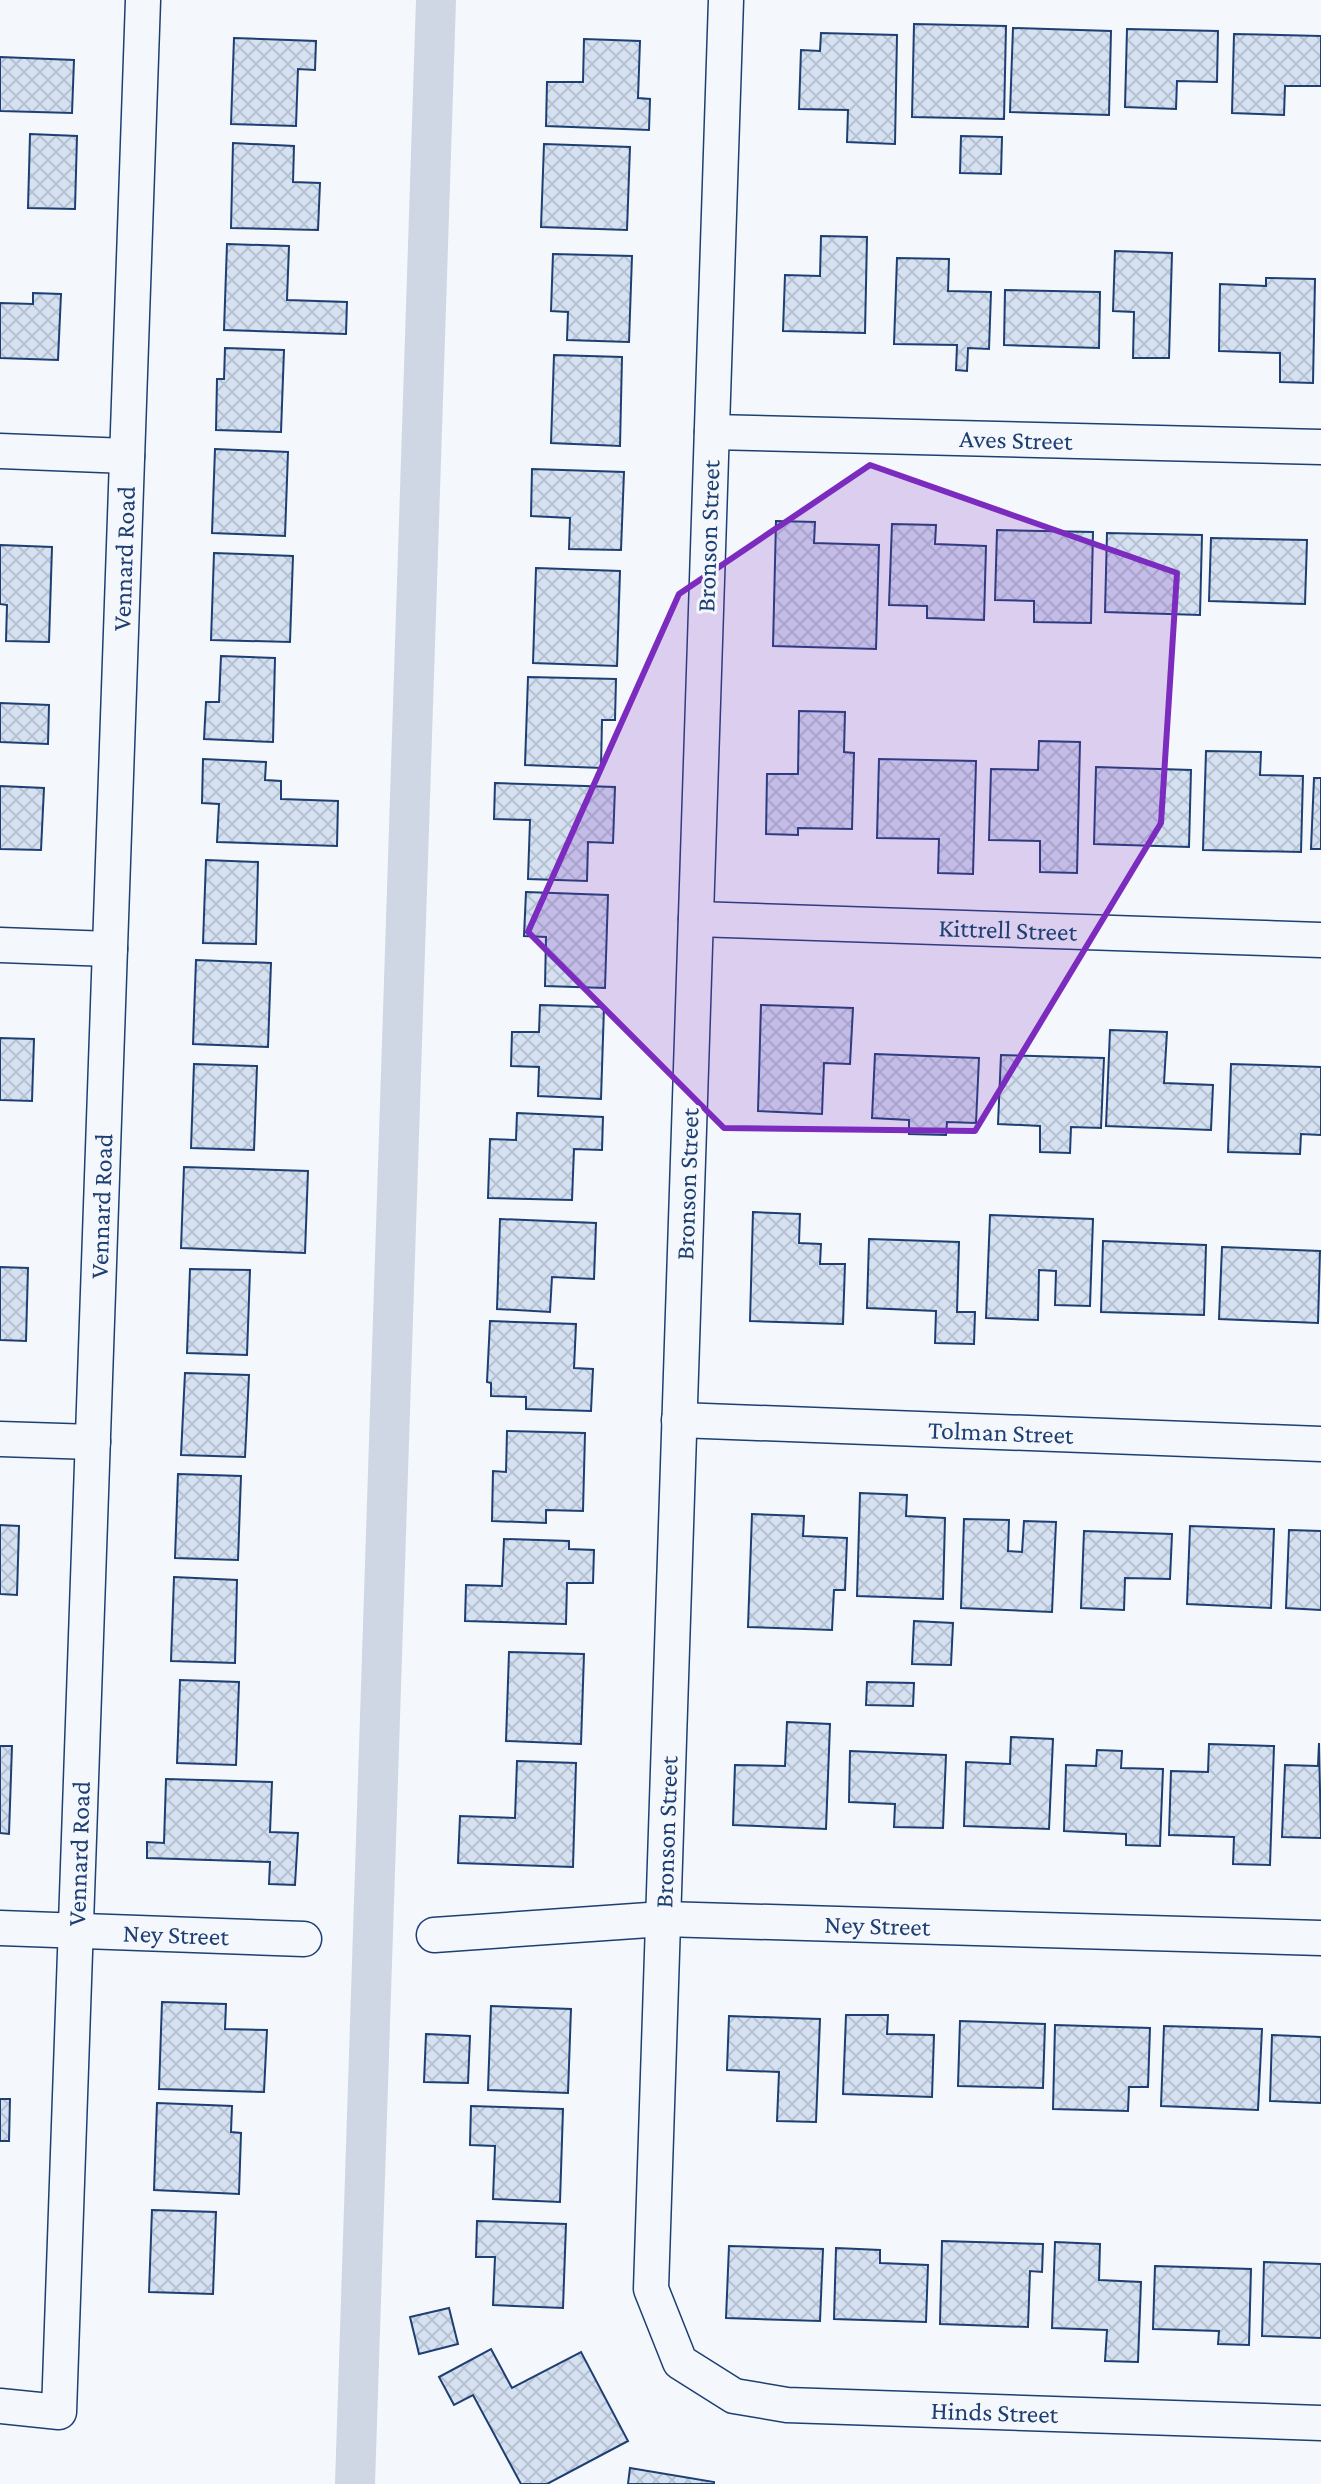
<svg xmlns="http://www.w3.org/2000/svg" width="1321" height="2484" viewBox="0 0 1321 2484" font-family="'Crimson Pro',serif">
  <defs>
    <pattern id="building-cross-hatch" width="8" height="8" patternUnits="userSpaceOnUse" patternTransform="scale(2)"><rect width="8" height="8" fill="#d5e0f0"/><path d="M0 0l8 8M0 8l8-8" fill="none" stroke="#b6c1d1"/></pattern>
  </defs>
  <rect width="100%" height="100%" fill="#f4f7fb"/>
  <g fill="none" stroke-linecap="round" stroke-linejoin="round">
    <path stroke="#cfd7e4" stroke-width="40" d="M355,2484L436,0"/>
  </g>
  <g fill="url(#building-cross-hatch)" stroke="#1d3f73" stroke-width="2">
    <path d="M914,24L1006,26L1004,119L912,117Z"/>
    <path d="M1013,28L1111,31L1109,115L1010,112Z"/>
    <path d="M1127,29L1218,31L1217,82L1177,81L1176,109L1125,107Z"/>
    <path d="M821,33L897,35L895,144L847,142L848,110L799,109L801,50L820,51Z"/>
    <path d="M1234,34L1321,36V86H1285L1284,115L1232,113Z"/>
    <path d="M234,38L316,41L315,70L298,69L296,126L231,124Z"/>
    <path d="M584,39L640,41L638,98L650,99L649,130L546,126L547,82H583Z"/>
    <path d="M0,57L74,60L72,113L0,111Z"/>
    <path d="M30,134L77,136L75,209L28,208Z"/>
    <path d="M961,136L1002,137L1001,174L960,173Z"/>
    <path d="M233,143L294,146L293,182L320,183L318,230L231,228Z"/>
    <path d="M544,144L630,147L627,230L541,227Z"/>
    <path d="M821,236L867,237L865,333L783,331L785,275L820,276Z"/>
    <path d="M227,244L289,246L287,300L347,302L346,334L224,330Z"/>
    <path d="M1115,251L1172,253L1169,358H1133L1134,312L1113,311Z"/>
    <path d="M553,254L632,256L629,342L567,340L568,312L551,311Z"/>
    <path d="M897,258L949,259L948,291L991,292L989,349L968,348L967,371L956,370L957,345L894,344Z"/>
    <path d="M1266,278L1315,279L1313,383L1280,382V353L1219,351L1220,284L1266,286Z"/>
    <path d="M1005,290L1100,292L1099,348L1004,345Z"/>
    <path d="M33,293L61,294L58,360L0,358V303L33,304Z"/>
    <path d="M225,348L284,350L281,432L216,430L217,379H224Z"/>
    <path d="M554,355L622,357L620,446L551,443Z"/>
    <path d="M215,449L288,452L285,536L212,533Z"/>
    <path d="M532,469L624,472L621,550L569,549L570,518L531,516Z"/>
    <path d="M776,521L815,522L814,543L879,545L876,649L773,646Z"/>
    <path d="M892,524L936,525L935,544L986,546L984,620L927,618V606L889,605Z"/>
    <path d="M997,530L1093,532L1091,623L1034,622V601L995,600Z"/>
    <path d="M1107,533L1202,535L1200,615L1105,612Z"/>
    <path d="M1211,538L1307,540L1305,604L1209,601Z"/>
    <path d="M0,545L52,547L49,642L6,641L7,605L0,604Z"/>
    <path d="M214,553L293,556L290,642L211,640Z"/>
    <path d="M536,568L620,571L617,666L533,663Z"/>
    <path d="M221,656L275,658L273,742L204,739L206,702H219Z"/>
    <path d="M528,677L616,679L615,720H602L601,768L525,765Z"/>
    <path d="M0,703L49,705L48,744L0,742Z"/>
    <path d="M799,711L845,712L844,752L854,753L852,829L798,828V835L766,834L767,774H798Z"/>
    <path d="M1039,741L1080,742L1077,873L1040,872V841L989,840L991,769L1038,770Z"/>
    <path d="M1206,751L1261,752L1260,775L1303,776L1301,852L1203,850Z"/>
    <path d="M203,759L266,762L265,780L281,781V799L338,801L337,846L217,842L219,804L202,803Z"/>
    <path d="M879,759L976,761L973,874L938,873L939,839L877,838Z"/>
    <path d="M1096,767L1191,770L1189,847L1094,844Z"/>
    <path d="M1314,778H1321V849H1311Z"/>
    <path d="M495,783L615,787L613,843L588,842L587,881L528,879L530,820L494,819Z"/>
    <path d="M0,786L44,788L41,850L0,849Z"/>
    <path d="M206,860L258,862L256,944L203,943Z"/>
    <path d="M526,892L608,895L605,988L545,986L546,937L524,936Z"/>
    <path d="M196,960L271,963L268,1047L193,1044Z"/>
    <path d="M540,1005L604,1007L601,1099L538,1096L539,1067L511,1066L512,1032H539Z"/>
    <path d="M761,1005L853,1008L850,1064L824,1063L822,1114L758,1111Z"/>
    <path d="M1110,1030L1167,1032L1164,1083L1213,1085L1211,1130L1106,1126Z"/>
    <path d="M0,1038L34,1039L32,1101L0,1100Z"/>
    <path d="M875,1054L979,1058L976,1123L947,1122L946,1135L909,1134V1120L872,1118Z"/>
    <path d="M1001,1055L1104,1058L1101,1128L1071,1127L1070,1153L1040,1152V1126L998,1124Z"/>
    <path d="M194,1064L257,1066L254,1150L191,1148Z"/>
    <path d="M1231,1064L1321,1067V1135L1301,1134L1300,1154L1228,1152Z"/>
    <path d="M517,1113L603,1117L602,1150L574,1149L572,1200L488,1198L490,1139L516,1140Z"/>
    <path d="M184,1167L308,1171L305,1253L181,1248Z"/>
    <path d="M753,1212L800,1214L799,1243L821,1244L820,1264H845L843,1324L750,1321Z"/>
    <path d="M990,1215L1093,1219L1090,1306L1055,1305L1056,1271L1039,1270L1038,1320L986,1318Z"/>
    <path d="M500,1219L596,1223L594,1279L552,1277L550,1312L497,1309Z"/>
    <path d="M869,1239L959,1242L957,1312H975L974,1344L935,1343L936,1311L867,1308Z"/>
    <path d="M1103,1241L1206,1245L1204,1315L1101,1312Z"/>
    <path d="M1222,1247L1320,1251L1318,1323L1219,1319Z"/>
    <path d="M0,1267L28,1268L26,1341L0,1340Z"/>
    <path d="M190,1269L250,1270L247,1355L187,1353Z"/>
    <path d="M490,1321L576,1324L574,1368L593,1369L591,1411L526,1409V1397L491,1396V1383L487,1382Z"/>
    <path d="M185,1373L249,1375L245,1457L181,1455Z"/>
    <path d="M507,1431L585,1433L583,1511L546,1510V1523L492,1521L493,1471L506,1472Z"/>
    <path d="M178,1474L241,1476L238,1560L175,1558Z"/>
    <path d="M860,1493L907,1495L906,1516L945,1518L943,1599L857,1596Z"/>
    <path d="M752,1514L804,1516L803,1536L847,1538L845,1590H834L832,1630L748,1627Z"/>
    <path d="M964,1519L1009,1520L1008,1551L1022,1552L1024,1521L1056,1522L1052,1612L961,1608Z"/>
    <path d="M0,1525L19,1526L17,1595L0,1594Z"/>
    <path d="M1190,1526L1274,1529L1271,1608L1187,1604Z"/>
    <path d="M1289,1530L1321,1531V1610L1286,1608Z"/>
    <path d="M1084,1531L1172,1534L1170,1579L1125,1578L1124,1610L1081,1608Z"/>
    <path d="M504,1539L569,1541V1549L594,1550L593,1583H567L566,1624L465,1621L466,1585L502,1586Z"/>
    <path d="M174,1577L237,1580L235,1663L171,1661Z"/>
    <path d="M914,1621L953,1623L951,1665L912,1664Z"/>
    <path d="M509,1652L584,1654L581,1744L506,1741Z"/>
    <path d="M180,1680L239,1682L236,1765L177,1763Z"/>
    <path d="M867,1682L914,1683L913,1706L866,1705Z"/>
    <path d="M787,1722L830,1724L826,1829L733,1825L735,1765L785,1766Z"/>
    <path d="M1011,1737L1053,1739L1049,1829L964,1826L966,1762L1010,1764Z"/>
    <path d="M1319,1743L1321,1838L1282,1837L1285,1765L1318,1766Z"/>
    <path d="M1209,1744L1274,1746L1270,1865L1233,1864L1234,1837L1169,1835L1171,1771L1208,1772Z"/>
    <path d="M0,1746H12L9,1834L0,1833Z"/>
    <path d="M1097,1750L1122,1751L1121,1768L1163,1769L1160,1846L1126,1845V1834L1064,1831L1066,1765L1096,1766Z"/>
    <path d="M850,1751L946,1755L943,1828L894,1827L895,1804L849,1802Z"/>
    <path d="M517,1761L576,1763L573,1867L458,1863L460,1816L515,1818Z"/>
    <path d="M166,1779L272,1782L270,1832L298,1833L295,1885L269,1884L270,1862L147,1858V1842L164,1843Z"/>
    <path d="M162,2002L226,2004L225,2029L267,2030L264,2092L159,2089Z"/>
    <path d="M491,2006L571,2009L568,2093L488,2090Z"/>
    <path d="M846,2015H888L887,2034L934,2035L932,2097L843,2094Z"/>
    <path d="M729,2016L820,2019L816,2122L777,2121L779,2072L727,2070Z"/>
    <path d="M960,2021L1045,2024L1043,2088L958,2086Z"/>
    <path d="M1055,2025L1150,2028L1148,2087H1129L1128,2111L1053,2109Z"/>
    <path d="M1164,2026L1262,2029L1258,2110L1161,2106Z"/>
    <path d="M426,2034L470,2036L468,2083L424,2082Z"/>
    <path d="M1272,2035L1321,2037V2103L1270,2101Z"/>
    <path d="M0,2099H10L9,2141H0Z"/>
    <path d="M157,2103L232,2106L231,2132L241,2133L239,2194L154,2190Z"/>
    <path d="M471,2106L563,2109L560,2202L493,2199L495,2146L470,2145Z"/>
    <path d="M152,2210L216,2212L213,2294L149,2292Z"/>
    <path d="M477,2221L566,2224L563,2308L493,2305L495,2257H476Z"/>
    <path d="M942,2241L1043,2244L1042,2272L1030,2271L1028,2327L940,2324Z"/>
    <path d="M1055,2242L1100,2244L1099,2280L1141,2282L1138,2362L1105,2361L1107,2330L1052,2328Z"/>
    <path d="M729,2246L823,2249L820,2321L726,2318Z"/>
    <path d="M836,2248L880,2250V2263L928,2265L926,2322L834,2319Z"/>
    <path d="M1264,2262L1321,2264V2338L1262,2336Z"/>
    <path d="M1155,2266L1251,2269L1249,2345L1218,2344L1219,2331L1153,2329Z"/>
    <path d="M449,2308L458,2344L419,2354L410,2317Z"/>
    <path d="M491,2349L512,2388L581,2352L628,2441L547,2484H521L473,2395L454,2405L439,2377Z"/>
    <path d="M630,2468L714,2482V2484H628Z"/>
  </g>
  <g fill="none" stroke-linecap="round" stroke-linejoin="round">
    <g stroke="#1d3f73" stroke-width="37">
      <g id="minor">
        <path id="s1" d="M726,0L651,2289L680,2362L734,2396L787,2405L1321,2423"/>
        <path id="s2" d="M712,432L1321,447"/>
        <path d="M0,451L127,456"/>
        <path id="s3" d="M696,919L1321,940"/>
        <path d="M0,945L110,949"/>
        <path id="s4" d="M679,1420L1321,1444"/>
        <path d="M0,1439L93,1442"/>
        <path id="s5" d="M0,1928L304,1939"/>
        <path id="s6" d="M434,1935L663,1919L1321,1938"/>
        <path id="s7" d="M0,2406L59,2412L143,0"/>
      </g>
    </g>
    <use href="#minor" stroke="#f4f7fb" stroke-width="34"/>
  </g>
  <path fill="#7b2cbf" fill-opacity="0.2" stroke="#7b2cbf" stroke-width="6" stroke-linejoin="round" d="M870,465L1177,573L1161,823L975,1131L724,1128L528,932L679,594Z"/>
  <g text-anchor="middle" stroke-width="6" stroke-linejoin="round" paint-order="stroke">
    <g font-size="26" fill="#1d3f73" stroke="#f4f7fb">
      <text dy="9" stroke="none"><textPath href="#s2" startOffset="304">Aves Street</textPath></text>
      <text transform="translate(708 536) rotate(-88)" y="9">Bronson Street</text>
      <text dy="9" stroke="none"><textPath href="#s7" startOffset="1914">Vennard Road</textPath></text>
      <text dy="9" stroke="none"><textPath href="#s3" startOffset="312">Kittrell Street</textPath></text>
      <text transform="translate(687 1184) rotate(-88)" y="9">Bronson Street</text>
      <text dy="9" stroke="none"><textPath href="#s7" startOffset="1266">Vennard Road</textPath></text>
      <text dy="9" stroke="none"><textPath href="#s4" startOffset="322">Tolman Street</textPath></text>
      <text transform="translate(666 1832) rotate(-88)" y="9">Bronson Street</text>
      <text dy="9" stroke="none"><textPath href="#s7" startOffset="618">Vennard Road</textPath></text>
      <text dy="9" stroke="none"><textPath href="#s6" startOffset="444">Ney Street</textPath></text>
      <text dy="9" stroke="none"><textPath href="#s5" startOffset="176">Ney Street</textPath></text>
      <text dy="9" stroke="none"><textPath href="#s1" startOffset="2694">Hinds Street</textPath></text>
    </g>
  </g>
</svg>
